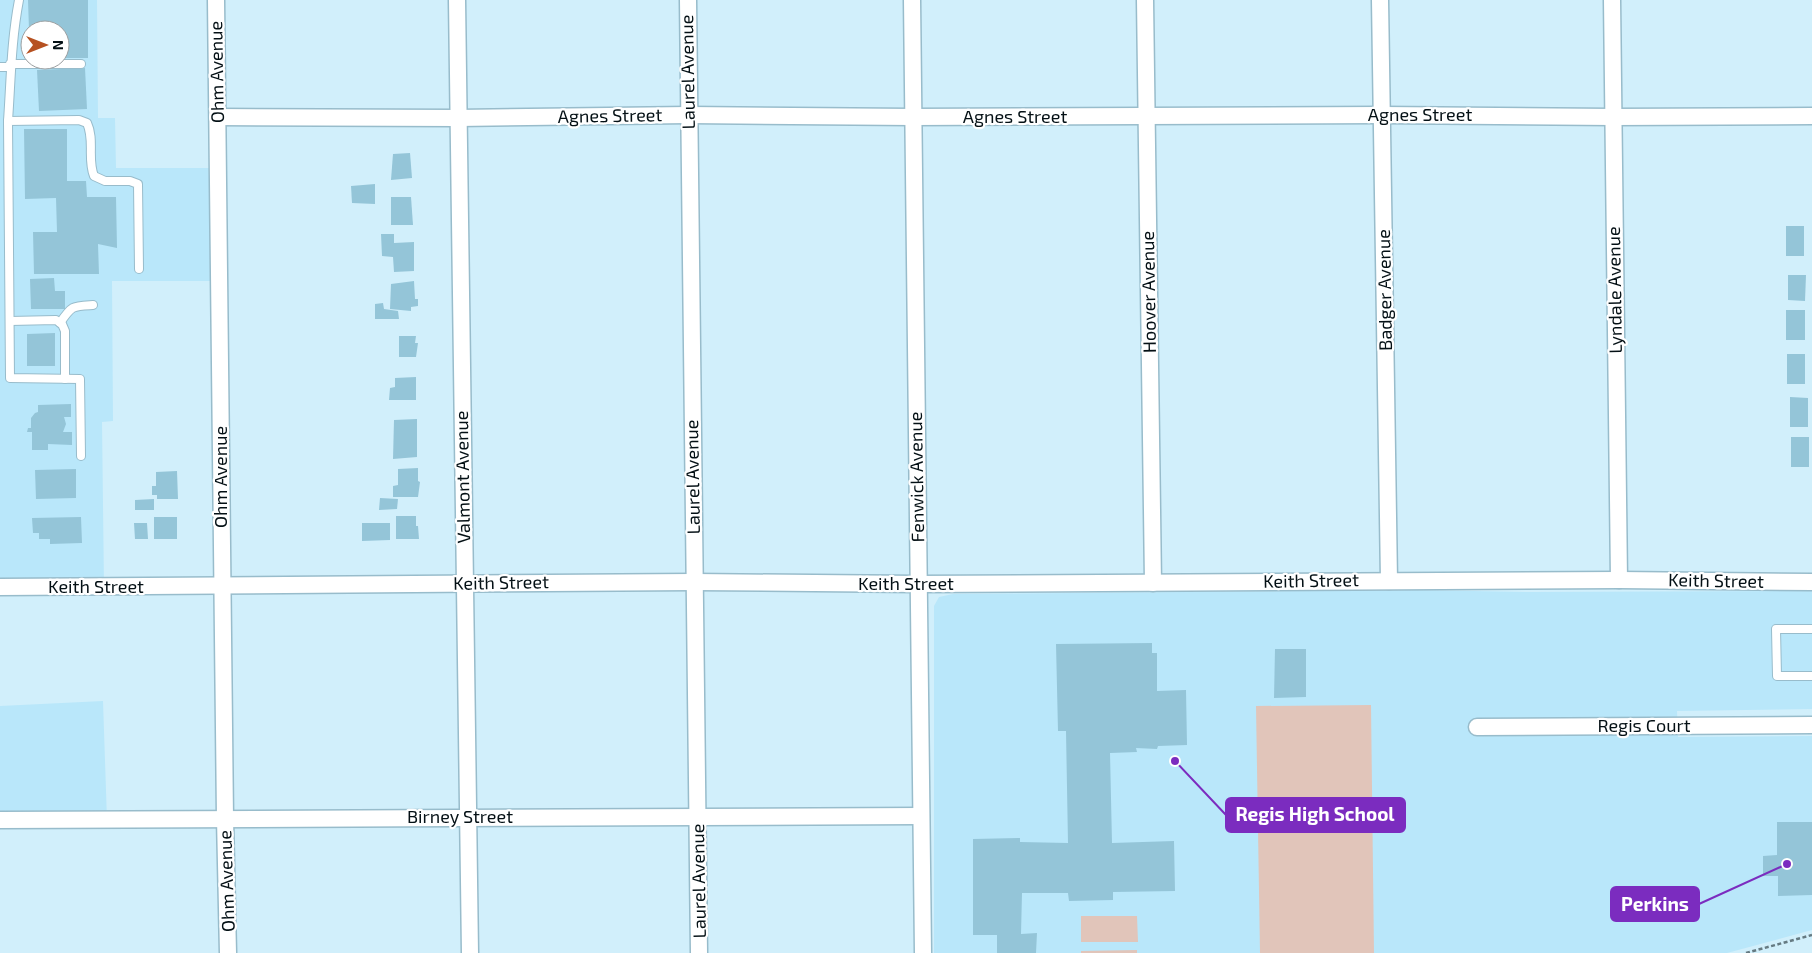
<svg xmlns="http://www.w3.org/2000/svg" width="1812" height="953" viewBox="0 0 1812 953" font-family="'Exo 2',sans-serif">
  <rect width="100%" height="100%" fill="#d1effb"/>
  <g fill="#b9e7fa" fill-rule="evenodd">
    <path d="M0,0H97L98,118H115L116,168H219L220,281H112L113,421L102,422L104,587H0ZM30,30H60V60H30Z"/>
    <path d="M1418,590L1531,592L1812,591V709L1677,711L1678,737L1812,736V930L1727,953H934V606L939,597L953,594Z"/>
    <path d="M103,701L107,820H0V706Z"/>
  </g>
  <g fill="#e1c5ba">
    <path d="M1371,705L1374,953H1260L1256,706Z"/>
    <path d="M1081,916H1137L1138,942H1081Z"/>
    <path d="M1137,950V953H1081V951Z"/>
  </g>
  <g fill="#94c5d8">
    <path d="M28,0H88V58H60V30H29Z"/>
    <path d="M85,68L87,109L39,111L37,70Z"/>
    <path d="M24,129H67V181H86L87,197H116L117,248L98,244L99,274H34L33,232H57L56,198L25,199Z"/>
    <path d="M410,153L412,178L391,180L393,154Z"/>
    <path d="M375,184V204L352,203L351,186Z"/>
    <path d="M391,197H411L413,225H391Z"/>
    <rect x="1786" y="226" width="18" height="30"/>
    <path d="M381,234H394V243L414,242V271L394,272L393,257L382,256Z"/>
    <path d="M1788,275H1806L1805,301L1788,300Z"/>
    <path d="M54,278L55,291H65V309H31L30,279Z"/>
    <path d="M414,281L415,299H418V306L411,307V311L390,309L391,284Z"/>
    <path d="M383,303L384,309L398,311L399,319H375V304Z"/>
    <rect x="1786" y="310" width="19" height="30"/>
    <path d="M55,333V366H27V334Z"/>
    <path d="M399,336H416L415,343H418L416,357H399Z"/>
    <rect x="1787" y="354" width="18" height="30"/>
    <path d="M416,377V400H389L390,388L395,387V378Z"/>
    <path d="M1790,397L1808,398V427H1790Z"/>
    <path d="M71,404V417H64L66,424L63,432H72V445L48,444V450H32V432H27L28,428H31V418L35,413L38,412V405Z"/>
    <path d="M417,419V457L393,459L394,420Z"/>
    <rect x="1791" y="437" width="18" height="30"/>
    <path d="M418,468V481L420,482L418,497H393V486L398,485V469Z"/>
    <path d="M76,469V498L36,499L35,470Z"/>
    <path d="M177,471L178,499H157V495H152V486H156V472Z"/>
    <path d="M380,498L398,499L397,509L379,510Z"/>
    <path d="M154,499V510H135V500Z"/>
    <path d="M396,516H416V526H418L419,539H396Z"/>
    <path d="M81,517L82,543L50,544V539H39V533H33L32,518Z"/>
    <rect x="154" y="517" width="23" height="22"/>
    <path d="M134,523H147L148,539H135Z"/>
    <path d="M362,523H390V540L362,541Z"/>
    <path d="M1152,643V653H1157V691L1186,690L1187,745L1158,746L1157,749L1136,748L1137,752L1110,753L1112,843L1174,841L1175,891L1113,892V900L1069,901L1068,893H1022L1021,934L1037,933L1036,953H997V935H973V839L1020,838V842L1068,843L1066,731H1058L1056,644Z"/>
    <path d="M1275,649H1306V697L1274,698Z"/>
    <path d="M1777,822H1812V895L1778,896V876H1763V856L1777,855Z"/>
  </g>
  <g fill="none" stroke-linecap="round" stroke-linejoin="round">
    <g stroke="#98bccb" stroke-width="10">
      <g id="service">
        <path d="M10,64H81"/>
        <path d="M0,67H10"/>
        <path d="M8,121C11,79 11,42 19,0"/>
        <path d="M10,321L56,320L62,324L65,331V379"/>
        <path d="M60,323C72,305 73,306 93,305"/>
        <path d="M81,456L80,379L10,378L8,121L79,120L87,123C95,140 87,159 94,176L105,181H130L138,184L139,269"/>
        <path d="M1812,629H1776L1777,676H1812"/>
      </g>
    </g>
    <g stroke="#98bccb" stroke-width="19">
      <g id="minor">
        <path d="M216,0L225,819L228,953"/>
        <path d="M457,0L470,953"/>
        <path d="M688,0L699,953"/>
        <path d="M912,0L923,953"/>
        <path d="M1145,0L1153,583"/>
        <path d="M1380,0L1389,581"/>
        <path d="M1612,0L1619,580"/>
        <path d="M218,117L458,118L689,115L913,117L1382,115L1613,117L1812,116"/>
        <path d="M0,587L694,582L918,584L1619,580L1812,582"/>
        <path d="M1477,727L1812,725"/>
        <path d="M0,820L921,816"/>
      </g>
    </g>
    <path stroke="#657a82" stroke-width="2.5" stroke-dasharray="4 2.5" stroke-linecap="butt" d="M1746,953L1812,935"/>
    <use href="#service" stroke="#fff" stroke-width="8"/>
    <use href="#minor" stroke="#fff" stroke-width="16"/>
  </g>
  <g text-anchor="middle" stroke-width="4.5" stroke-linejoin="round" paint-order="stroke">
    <g font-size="18" fill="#041015" stroke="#fff">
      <text transform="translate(217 72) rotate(-91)" y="6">Ohm Avenue</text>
      <text transform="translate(688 72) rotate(-91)" y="6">Laurel Avenue</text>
      <text x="1420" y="121">Agnes Street</text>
      <text transform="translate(610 116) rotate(-1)" y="6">Agnes Street</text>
      <text x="1015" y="123">Agnes Street</text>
      <text transform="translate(1385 290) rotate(-91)" y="6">Badger Avenue</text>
      <text transform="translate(1615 290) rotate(-91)" y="6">Lyndale Avenue</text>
      <text transform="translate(1149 292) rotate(-91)" y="6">Hoover Avenue</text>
      <text transform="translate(221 477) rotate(-90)" y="6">Ohm Avenue</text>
      <text transform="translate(463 477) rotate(-91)" y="6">Valmont Avenue</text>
      <text transform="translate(693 477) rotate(-91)" y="6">Laurel Avenue</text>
      <text transform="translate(917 477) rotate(-91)" y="6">Fenwick Avenue</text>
      <text transform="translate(1311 581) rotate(-1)" y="6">Keith Street</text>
      <text transform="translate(1716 581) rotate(1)" y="6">Keith Street</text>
      <text transform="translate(501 583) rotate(-1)" y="6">Keith Street</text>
      <text x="906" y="590">Keith Street</text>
      <text x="96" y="593">Keith Street</text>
      <text x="1644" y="732">Regis Court</text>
      <text x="460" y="823">Birney Street</text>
      <text transform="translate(227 881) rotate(-92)" y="6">Ohm Avenue</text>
      <text transform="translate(699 881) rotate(-91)" y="6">Laurel Avenue</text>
    </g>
  </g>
  <path fill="none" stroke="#7b2cbf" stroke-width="2" d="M1175 761L1226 815M1787 864L1699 904"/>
  <g fill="#7b2cbf" stroke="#fff" stroke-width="2">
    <circle cx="1175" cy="761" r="5"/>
    <circle cx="1787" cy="864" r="5"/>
  </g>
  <g fill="#7b2cbf" stroke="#7b2cbf" stroke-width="2">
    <rect x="1226" y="798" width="179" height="34" rx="5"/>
    <rect x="1611" y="887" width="88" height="34" rx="5"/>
  </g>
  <g font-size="19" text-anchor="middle" font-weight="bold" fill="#fff">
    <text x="1315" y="821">Regis High School</text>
    <text x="1655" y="911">Perkins</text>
  </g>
  <g transform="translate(45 45) rotate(90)"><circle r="24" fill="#ffffff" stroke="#9b9fa1"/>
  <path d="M0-4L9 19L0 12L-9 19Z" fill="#b65121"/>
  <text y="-8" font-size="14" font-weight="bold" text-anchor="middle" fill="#041015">N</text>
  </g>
</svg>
